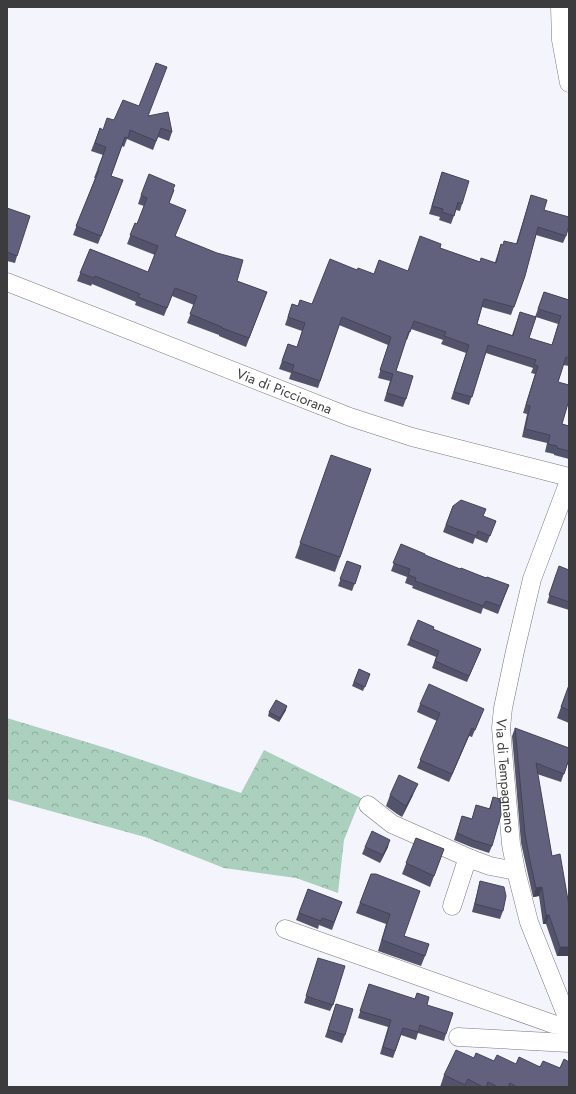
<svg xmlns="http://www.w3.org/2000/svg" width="576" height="1094" viewBox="0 0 576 1094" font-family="Jost,sans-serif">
  <defs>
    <pattern id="forest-crowns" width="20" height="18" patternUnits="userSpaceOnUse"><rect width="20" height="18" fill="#abd0bd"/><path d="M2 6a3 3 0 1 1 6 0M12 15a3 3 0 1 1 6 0" fill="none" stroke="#8caa9b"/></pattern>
  </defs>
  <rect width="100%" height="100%" fill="#f4f4fc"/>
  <path fill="url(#forest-crowns)" d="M7,718L106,748L241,793L264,750L361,798L344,840L338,893L296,878L224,868L145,837L7,799Z"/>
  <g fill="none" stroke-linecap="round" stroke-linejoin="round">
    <g stroke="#787880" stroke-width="19">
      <g id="street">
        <path d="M560,7L561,40L569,83"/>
        <path id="s1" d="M7,282L350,417L412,437L569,477"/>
        <path id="s2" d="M569,481L532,579L515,651L503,708L501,728L511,844L516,871L529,922L569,1022"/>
        <path d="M368,805L392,824L471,859L490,866L516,871"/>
        <path d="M452,906L465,866L471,859"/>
        <path d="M285,929L553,1024L569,1027"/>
        <path d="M458,1037L569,1043"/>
      </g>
    </g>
    <use href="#street" stroke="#fff" stroke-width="18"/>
  </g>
  <g fill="#53536c" fill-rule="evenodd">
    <path d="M148,116L172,132L169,141L158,137L153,150L127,139L124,147L122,146L111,176L123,180L98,244L73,235L95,178H94L103,155L91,151L100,128L103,130Z"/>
    <path d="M442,172L462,204L460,211L456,210L451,224L439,220L440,217L429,214Z"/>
    <path d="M173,189L171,198L169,203L176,237L237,281L267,292L246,347L219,336V335L187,323L194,305L172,296L164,316L135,305L136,302L92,284L91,286L77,281L90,249L148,272L155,255L127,244L135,223L137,224L144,206L138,204L141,195Z"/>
    <path d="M531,195L566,236L563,243L536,235L525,276L511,315L482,307L477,324L512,335L520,312L535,317L544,292L569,300V366L563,365L558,382L562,424L569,426V459L554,455V454L545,452L547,443L522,437L527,414L523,413L535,374L531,373L533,368L486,353L469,405L451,399L466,353L441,344L443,340L411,329L407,340L406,339L396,371L406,399L403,407L384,401L390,381L378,378L388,345L339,325L318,388L289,379L291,373L279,369L288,344L297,347L302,331L285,325L292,304L298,306L312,304L357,270L374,274L408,271L440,248L480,262H495L501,244L503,245L516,244ZM536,317L558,324L552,345L529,338Z"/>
    <path d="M7,208L17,256L15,263L7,261Z"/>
    <path d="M326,469H371L335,572L295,558Z"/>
    <path d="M453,506L496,521L487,543L475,538L473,544L443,532Z"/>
    <path d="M401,544L425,555L460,569L509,585L498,614L483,608L481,614L412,588L413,586L405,583L407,577L391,571Z"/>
    <path d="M347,561L361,566L352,591L338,586Z"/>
    <path d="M569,570V610L547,603L556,574Z"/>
    <path d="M433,629L481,649L467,682L432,668L436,657L407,645L410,639Z"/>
    <path d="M359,669L370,674L363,691L352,686Z"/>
    <path d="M569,685V723L557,718Z"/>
    <path d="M420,704L481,716L472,737L469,736L449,782L417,768L437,721L417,712Z"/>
    <path d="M286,710L279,722L268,716L269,712Z"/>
    <path d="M515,728L569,759L561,782L537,774L552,856L569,906V956H557L546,924H543L539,896L533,897L521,843L512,736Z"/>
    <path d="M390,795H413L402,817L397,814L386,806Z"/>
    <path d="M493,797L492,846L489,853L471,847L454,840L462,816L472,819L476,805L489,809Z"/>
    <path d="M416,838L444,849L430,887L402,874Z"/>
    <path d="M365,847H388L380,863L362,854Z"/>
    <path d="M371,874L404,936L425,956L421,966L378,951L386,924L356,913Z"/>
    <path d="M480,881L503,911L500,919L472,912L478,889Z"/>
    <path d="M308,889L342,902L332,930L319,925L318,929L296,920Z"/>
    <path d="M318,958L333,1005L330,1011L304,1003Z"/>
    <path d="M369,984L427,1005L446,1034L444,1041L418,1033L416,1040L401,1035L393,1058L380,1054L388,1027L358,1018Z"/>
    <path d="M336,1004L345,1035L342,1043L325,1037Z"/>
    <path d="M474,1058L516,1064L560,1068L569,1087H440L444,1075Z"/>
  </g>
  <g fill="#444458">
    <path d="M287,706L286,710L279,722L280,718Z"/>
    <path d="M472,728L469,736L449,782L452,774Z"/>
    <path d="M418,784L413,795L402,817L406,806Z"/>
    <path d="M390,840L388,847L380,863L383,855Z"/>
    <path d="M542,887L539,896L533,897L536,888Z"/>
    <path d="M546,915H549L546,924H543Z"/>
    <path d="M560,947H569V956H557Z"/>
  </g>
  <g fill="#61617e" stroke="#444458">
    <path d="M156,63L167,67L148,116L168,112L172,132L161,128L156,141L130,130L128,138L125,137L111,176L123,180L101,236L76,226L99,170L98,169L106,147L95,143L100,128L103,130L107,118L114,120L123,100L139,106Z"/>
    <path d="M442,172L469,181L462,204L458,202L454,216L442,212L443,209L432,206Z"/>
    <path d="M149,174L175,185L173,189L174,190L169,203L186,210L175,236L217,253L243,260L237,281L267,292L249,338L222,328V327L190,314L197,296L175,288L167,308L138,297L140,294L95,276L94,278L80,273L90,249L148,272L158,246L130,235L135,223L137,224L147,198L141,195Z"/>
    <path d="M531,195L547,200L544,210L569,217V225L566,236L538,227L525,276L514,307L484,299L477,324L513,336L520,312L536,317L529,338L552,345L561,316L538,309L544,292L569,300V358L566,357L558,382L569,385V400L562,424L569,426V451L557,448V446L548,444L550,435L525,429L530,406L526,405L538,366L534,365L536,360L488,345L472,397L454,392L469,345L444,336L446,332L414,321L410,332L409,331L396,371L413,376L406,399L387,393L393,374L380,370L391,337L342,317L320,381L292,371L294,365L282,361L288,344L297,347L305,323L288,317L292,304L298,306L300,300L312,304L330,259L357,270L358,268L374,274L379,260L408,271L420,236L441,244L440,248L480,262L481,258L496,263L501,244L503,245L504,241L517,244Z"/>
    <path d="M7,208L30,216L17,256L7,252Z"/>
    <path d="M331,455L371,469L340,557L300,543Z"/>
    <path d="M461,500L486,509L483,516L496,521L490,536L478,531L476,536L446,525L453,506Z"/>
    <path d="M401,544L425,554V555L460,569L461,568L486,578L487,577L509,585L500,606L486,601L483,606L415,581L416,578L408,575L410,569L393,563Z"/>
    <path d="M347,561L361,566L355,584L340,579Z"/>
    <path d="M559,566L569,570V602L549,595Z"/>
    <path d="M418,620L434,627L433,629L481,649L469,676L435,661L439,651L410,639Z"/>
    <path d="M359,669L370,674L365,687L354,682Z"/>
    <path d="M429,684L484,709L475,730L472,728L452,774L420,760L440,713L420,704Z"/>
    <path d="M569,685V710L561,707Z"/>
    <path d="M276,700L287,706L280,718L269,712Z"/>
    <path d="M515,728L569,748V759L564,774L536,763L552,856L560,854L569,906V947H560L549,915H546L542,887L536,888L530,861L525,834Z"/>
    <path d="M399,775L418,784L406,806L401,803L390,795Z"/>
    <path d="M493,797L500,799L501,815L492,846L473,840L457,833L462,816L472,819L476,805L490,809Z"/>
    <path d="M372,831L390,840L383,855L365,847Z"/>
    <path d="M416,838L444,849L434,876L406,863Z"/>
    <path d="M371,874H376L420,891L404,936L429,944L425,956L382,940L390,914L360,903Z"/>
    <path d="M480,881L504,887L506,896L503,911L475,904Z"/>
    <path d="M308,889L342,902L334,922L322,918L321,921L299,913Z"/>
    <path d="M318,958L345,966L333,1005L306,996Z"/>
    <path d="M369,984L415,999L417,993L429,997L427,1005L453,1013L446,1034L420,1025L418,1032L403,1028L395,1051L383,1047L391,1020L360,1011Z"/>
    <path d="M336,1004L353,1009L345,1035L328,1030Z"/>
    <path d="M456,1050L474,1058L476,1053L494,1061L497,1055L516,1064L519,1057L540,1067L543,1061L560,1068L564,1059L569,1062V1087H534L532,1086L531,1087H517L510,1083L508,1087H498L488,1082L486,1087H483L468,1079L465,1085L444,1075Z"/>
  </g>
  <g text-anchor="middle" stroke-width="4" stroke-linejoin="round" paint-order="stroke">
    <g font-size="14" fill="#3c3c3f" stroke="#fff">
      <text dy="5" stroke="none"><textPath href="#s1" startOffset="298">Via di Picciorana</textPath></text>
      <text dy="5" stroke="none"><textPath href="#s2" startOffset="305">Via di Tempagnano</textPath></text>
    </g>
  </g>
  <rect width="576" height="1094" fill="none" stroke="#3c3c3f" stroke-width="16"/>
</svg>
